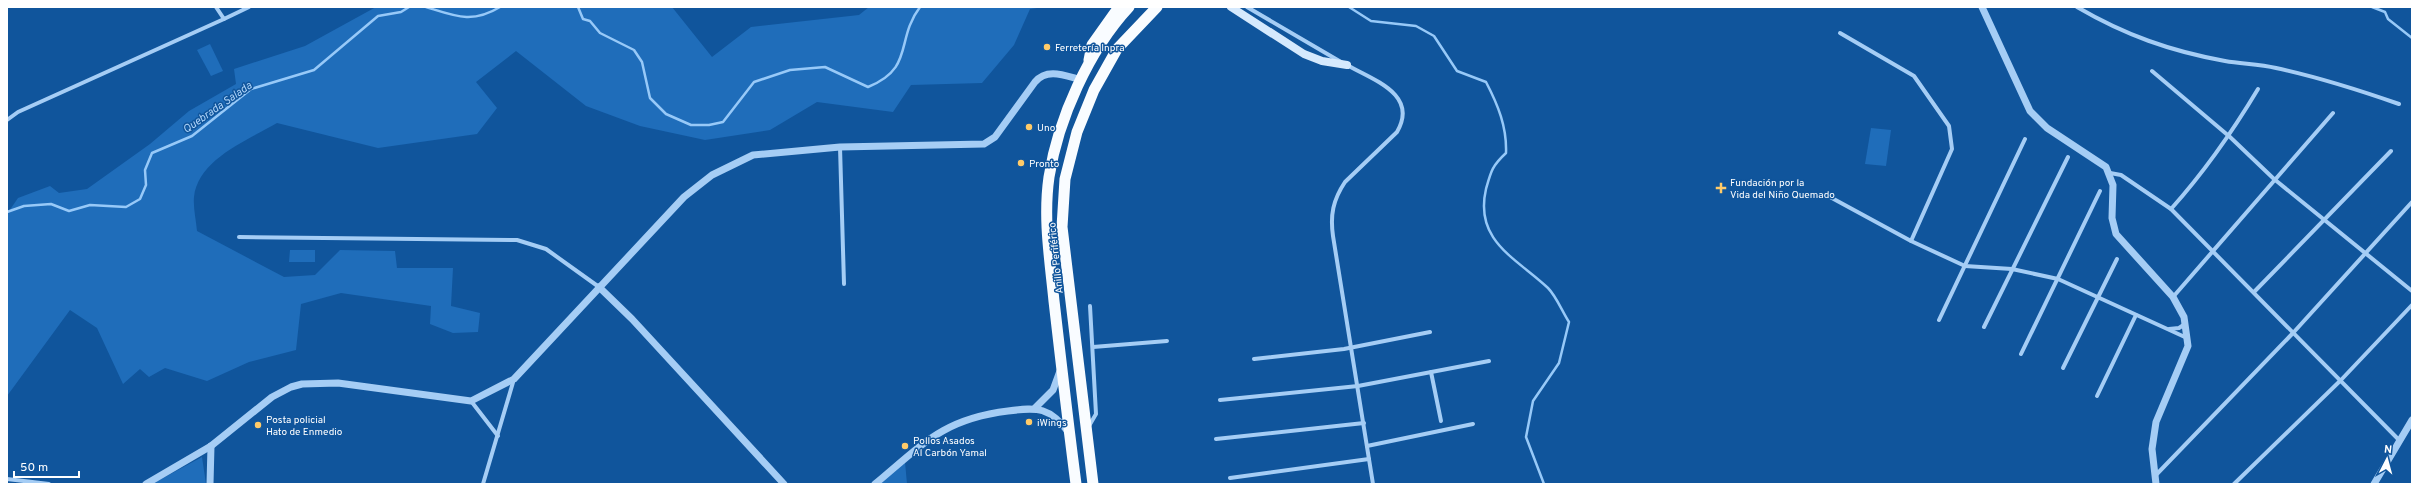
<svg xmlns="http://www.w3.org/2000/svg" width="2419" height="491" viewBox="0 0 2419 491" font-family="Overpass,sans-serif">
  <rect width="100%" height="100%" fill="#10559c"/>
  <g fill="#1f6dba">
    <path d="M376,7H672L712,57L751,27L859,15L869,7H1044L1030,9L1014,45L982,83L911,85L893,112L817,102L770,130L705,140L640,126L586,106L516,51L476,82L497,108L477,134L378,148L277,123C248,140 198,159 194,197C193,207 196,220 197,231L284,277L315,275L340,250L395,251L397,268H453L451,306L480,313L478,332L453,333L430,324L431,306L341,293L301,304L296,350L249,362L207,381L165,368L149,377L140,369L123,384L97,328L70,310L7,396V214L18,198L50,186L59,193L87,189L150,144L189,111L236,84L234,69L305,46Z"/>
    <path d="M210,44L223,71L211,76L197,50Z"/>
    <path d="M1871,128L1891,130L1886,166L1865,164Z"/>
    <path d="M290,250H315V262H289Z"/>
    <path d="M202,457L206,484H152Z"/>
    <path d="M905,462L907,484H877Z"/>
  </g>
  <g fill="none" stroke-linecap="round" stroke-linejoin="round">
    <g stroke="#97c9f8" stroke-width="2.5">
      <path d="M426,7C455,16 472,24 500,7"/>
      <path d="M578,7L583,19L590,21L600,33L634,50L642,62L650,98L666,114L691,125H709L723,122L754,82L790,70L825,67L868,87C915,68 895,40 920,7"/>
      <path d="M1349,7L1371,21L1416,26L1434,36L1457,71L1486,82C1498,105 1507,127 1506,153C1492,166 1491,171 1486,189C1474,241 1516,258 1548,288C1556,296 1562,311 1569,322L1559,363L1533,401L1526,437L1544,484"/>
      <path d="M2372,7L2385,12L2388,19L2412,38"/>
      <path d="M7,212L24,206L51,204L69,211L90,205L126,207L140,199L146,185L145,170L152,153L192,136L251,89L314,70L378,16L401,12L409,7"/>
    </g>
    <g stroke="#a5cdf5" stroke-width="4">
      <path d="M216,7L224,19L249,7"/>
      <path d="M1247,7L1341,62"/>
      <path d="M2077,7C2125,35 2170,51 2225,61C2242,64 2259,64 2276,68C2318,77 2359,90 2399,104"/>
      <path d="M1840,33L1914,76L1949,126L1952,149L1911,241"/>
      <path d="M1347,65C1373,80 1419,94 1397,132L1345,182C1333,200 1330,215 1333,236L1373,484"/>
      <path d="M2152,71L2230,137L2274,179L2412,291"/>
      <path d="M7,120L18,112L224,19"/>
      <path d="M840,147L844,284"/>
      <path d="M2110,173L2121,175L2171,209L2400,441"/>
      <path d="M1830,197L1911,241L1965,266L2012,269L2058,279L2187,338"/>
      <path d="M2171,209C2206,170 2231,134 2258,89"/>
      <path d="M239,237L517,240L546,249L599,287"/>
      <path d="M2254,292L2391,151"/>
      <path d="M2173,297L2333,113"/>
      <path d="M1939,320L2025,139"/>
      <path d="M1984,327L2068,157"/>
      <path d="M2169,329L2179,328L2185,324"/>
      <path d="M1093,347L1167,341"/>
      <path d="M2021,354L2100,191"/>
      <path d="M1254,359L1344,349L1430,332"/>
      <path d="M2063,368L2117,259"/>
      <path d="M1431,372L1441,421"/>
      <path d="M2097,396L2136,315"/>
      <path d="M1220,400L1358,386L1489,361"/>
      <path d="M471,401L498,436"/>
      <path d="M1089,426L1096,414L1090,306"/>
      <path d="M1216,439L1364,423"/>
      <path d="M1367,446L1473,424"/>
      <path d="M2155,476L2293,333L2412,202"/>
      <path d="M1230,478L1369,459"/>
      <path d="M7,479L49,484"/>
      <path d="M483,484L514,379"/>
      <path d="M2234,484L2341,380L2412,305"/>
    </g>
    <g stroke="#a5cdf5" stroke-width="7">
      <path d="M1982,7L2030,111L2047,128L2106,167L2113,185L2112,218L2116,234L2173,297L2184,317L2188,346L2156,422L2152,449L2156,484"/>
      <path d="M599,287L632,319L784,484"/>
      <path d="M1035,408L1053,390L1060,371"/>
      <path d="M146,484L211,446L272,397L291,387L302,384L338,383L471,401L514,379L684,197L712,175L753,155L840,147L984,144L995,137L1035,82C1047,67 1066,76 1082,80"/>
      <path d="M210,484L211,446"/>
      <path d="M875,484C923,444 943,419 1008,411C1038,407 1050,407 1069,433"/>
      <path d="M2374,484L2412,420"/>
    </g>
    <path stroke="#d5e9fd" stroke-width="8" d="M1231,7L1304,54L1322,61L1347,65"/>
    <g stroke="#f9fcff" stroke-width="11">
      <path d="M1089,60L1092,45L1119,7"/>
      <path d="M1076,484C1068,423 1061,362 1054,301C1050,260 1043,219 1049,177C1058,119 1089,50 1129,7"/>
      <path d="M1093,484L1062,227L1065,179L1077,132L1094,90L1117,49L1157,7"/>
    </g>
  </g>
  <g fill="#ffcb69" stroke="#10559c" stroke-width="1.5">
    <circle cx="1047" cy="47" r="4"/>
    <circle cx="1029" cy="127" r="4"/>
    <circle cx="1021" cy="163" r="4"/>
    <path d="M1719 182h4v4h4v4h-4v4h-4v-4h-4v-4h4z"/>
    <circle cx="1029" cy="422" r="4"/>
    <circle cx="258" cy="425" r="4"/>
    <circle cx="905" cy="446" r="4"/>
  </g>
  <g text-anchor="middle" stroke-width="3" stroke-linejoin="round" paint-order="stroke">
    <g font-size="10" fill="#fff" stroke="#10559c" text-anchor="start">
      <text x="1055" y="51">Ferretería Inpra</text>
      <text x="1037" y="131">Uno</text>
      <text x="1029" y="167">Pronto</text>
      <text x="1730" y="186">Fundación por la<tspan x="1730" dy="12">Vida del Niño Quemado</tspan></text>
      <text x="266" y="423">Posta policial<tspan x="266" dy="12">Hato de Enmedio</tspan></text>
      <text x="1037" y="426">iWings</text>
      <text x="913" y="444">Pollos Asados<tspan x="913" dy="12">Al Carbón Yamal</tspan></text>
    </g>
    <g font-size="10" fill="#fff" stroke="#10559c">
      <text transform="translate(1055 258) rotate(-96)" y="4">Anillo Periférico</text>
    </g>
    <g font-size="11" font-style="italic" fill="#b2d7fb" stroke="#10559c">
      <text transform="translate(217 107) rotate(-35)" y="4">Quebrada Salada</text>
    </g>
  </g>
  <rect width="2419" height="491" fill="none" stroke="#ffffff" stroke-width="16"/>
  <g transform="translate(2387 459) rotate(6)" stroke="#10559c" stroke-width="3" paint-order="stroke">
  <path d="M0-3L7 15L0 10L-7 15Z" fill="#ffffff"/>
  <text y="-6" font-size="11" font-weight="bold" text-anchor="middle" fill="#ffffff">N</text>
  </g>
  <path d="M14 471v6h65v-6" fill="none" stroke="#ffffff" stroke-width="2"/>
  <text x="20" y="471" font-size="12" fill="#ffffff" stroke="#10559c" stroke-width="3" paint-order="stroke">50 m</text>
</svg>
